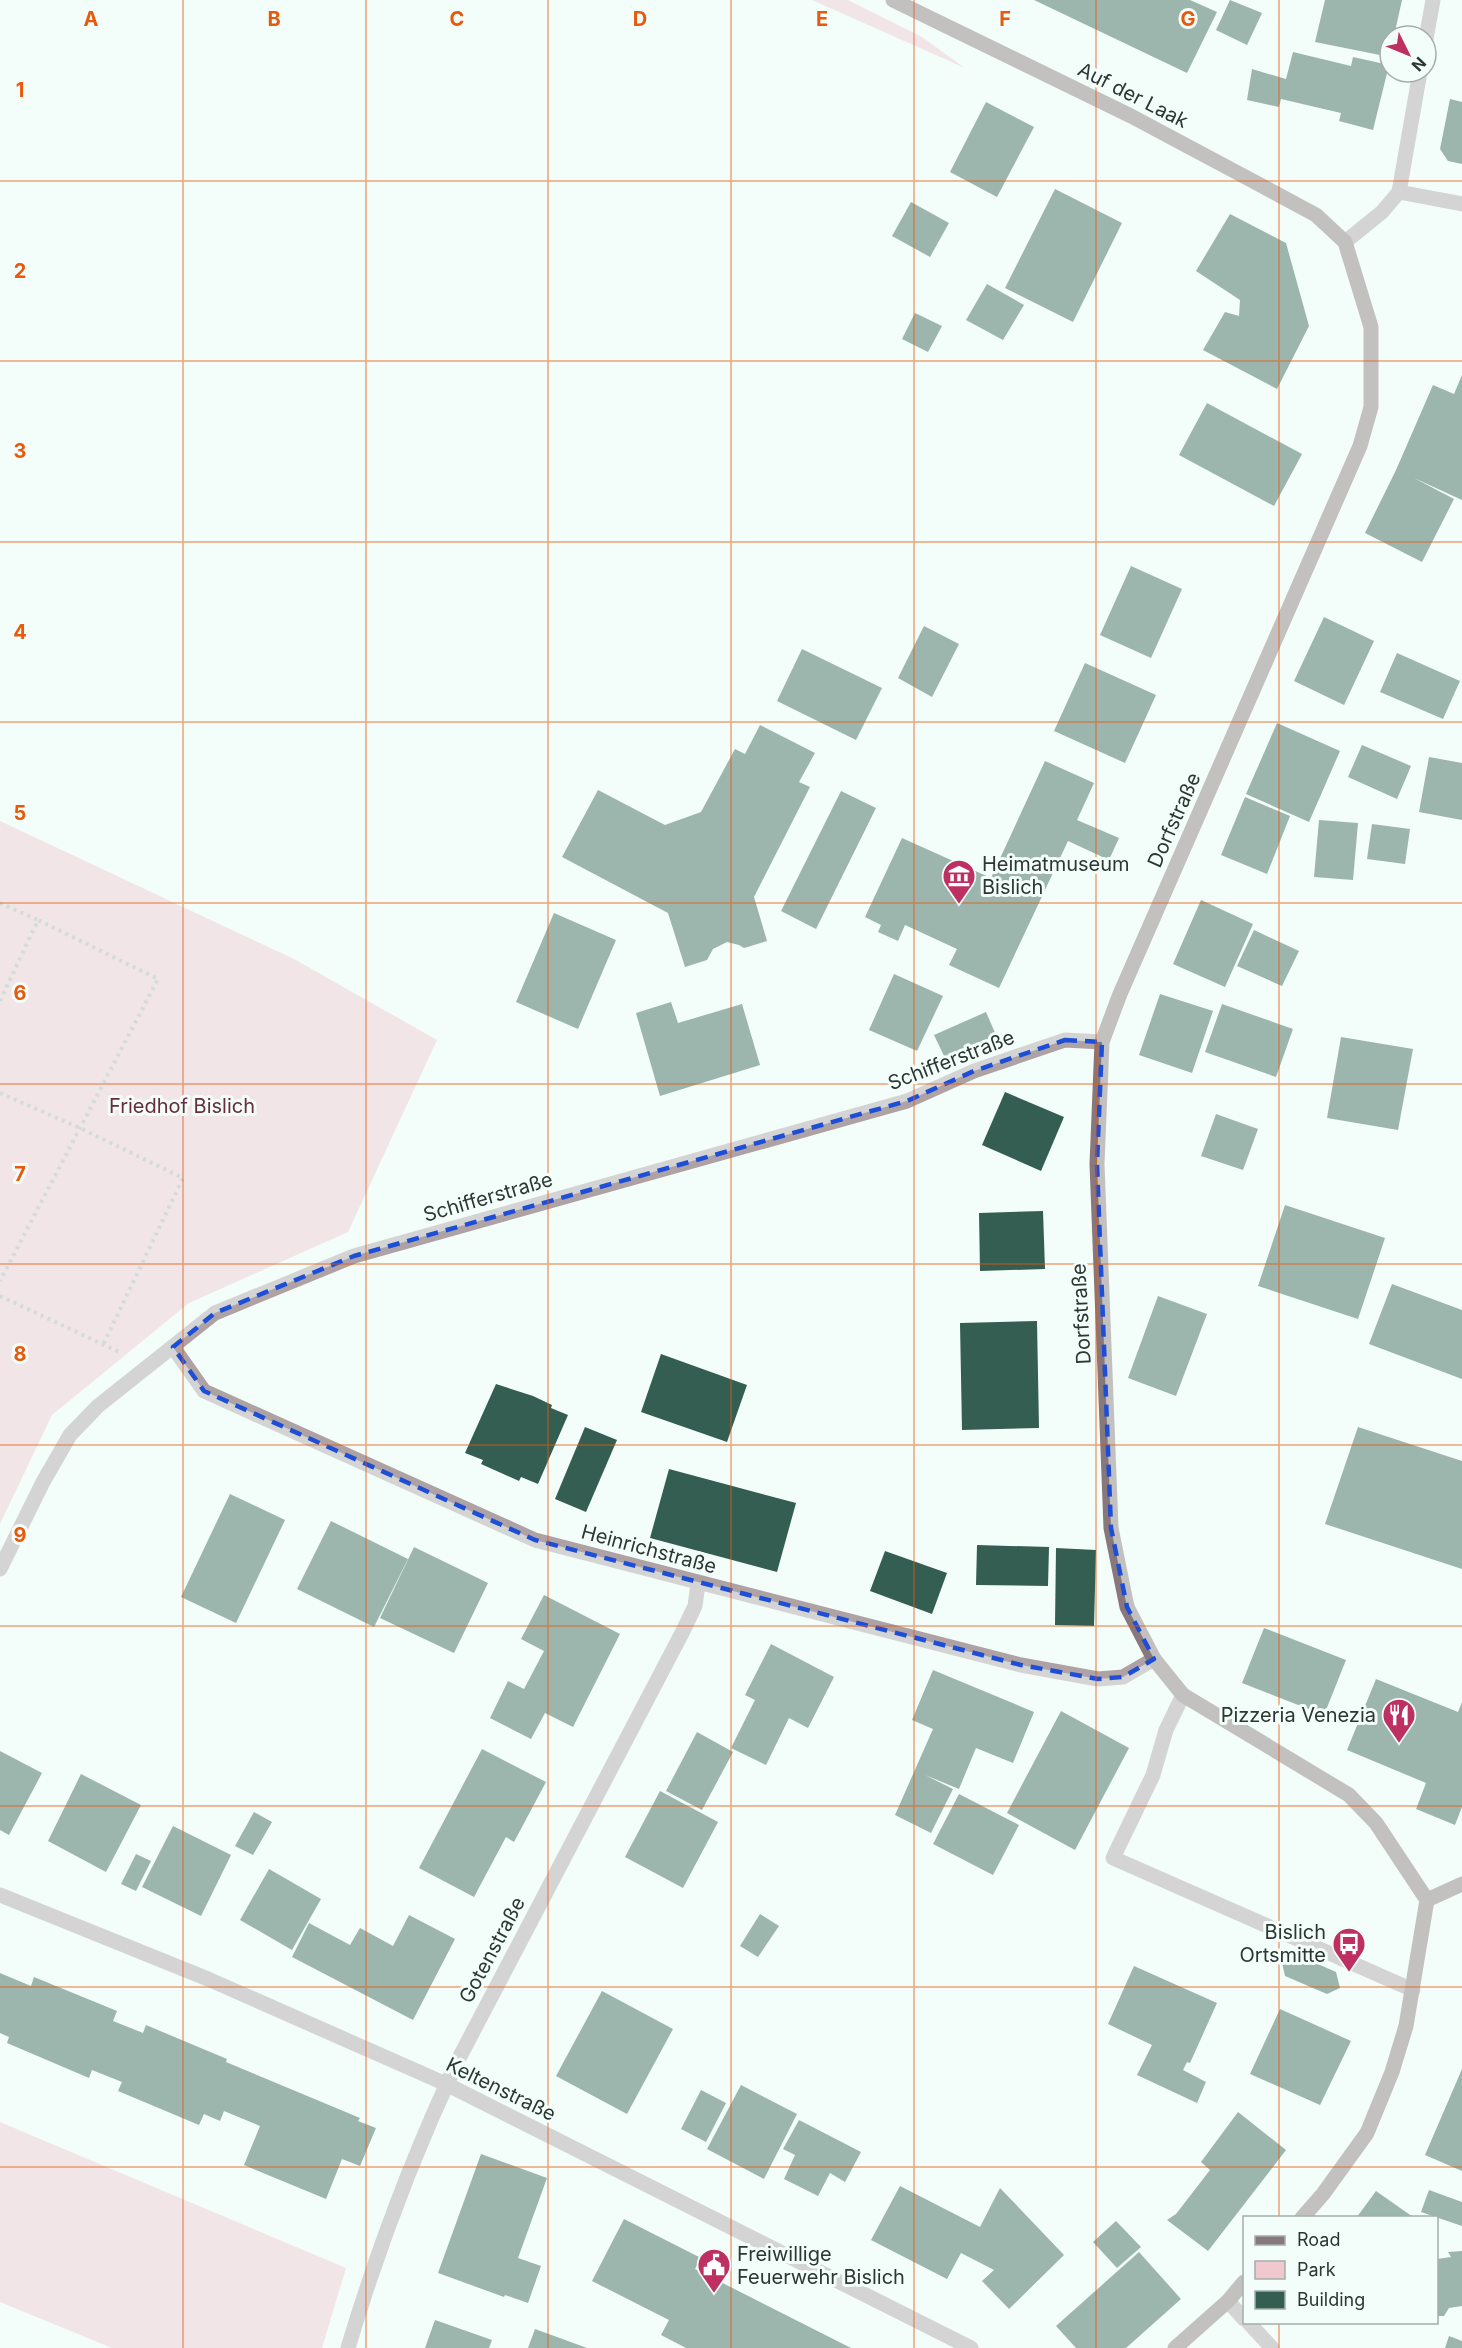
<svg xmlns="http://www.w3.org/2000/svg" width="1462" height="2348" viewBox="0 0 1462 2348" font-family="Inter,sans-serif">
  <rect width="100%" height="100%" fill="#f3fefa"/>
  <g fill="#f1c8d0">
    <path d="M812,0H848L922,37L965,68Z"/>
    <path d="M0,821L294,959L437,1040L348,1232L189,1303L52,1415L0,1524Z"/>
    <path d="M0,2122L346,2268L322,2348H112L0,2302Z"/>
  </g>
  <g fill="#345e51">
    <path d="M1034,0H1190L1217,12L1187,73Z"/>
    <path d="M1230,0L1262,13L1247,45L1216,30Z"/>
    <path d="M1325,0H1402L1394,36H1390V57L1315,42Z"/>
    <path d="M1293,52L1351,66L1353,57L1389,65L1373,130L1339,121L1341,113L1281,99L1279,107L1247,100L1252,69L1286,79Z"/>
    <path d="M1450,99L1462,102V164L1448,161L1440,149Z"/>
    <path d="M986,102L1034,127L997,197L950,172Z"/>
    <path d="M1055,189L1122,223L1073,322L1005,288Z"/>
    <path d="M911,202L949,223L930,257L892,236Z"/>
    <path d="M1230,214L1286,243L1309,326L1277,389L1203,350L1225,312L1239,316L1240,300L1196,271Z"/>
    <path d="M987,284L1024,305L1003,340L966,320Z"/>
    <path d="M915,313L942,326L928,352L902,339Z"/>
    <path d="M1462,375V500L1414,478L1454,499L1422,562L1365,533L1396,470L1433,385L1454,394Z"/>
    <path d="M1207,403L1302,454L1274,506L1179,455Z"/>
    <path d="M1131,566L1182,589L1151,658L1100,635Z"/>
    <path d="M1324,617L1374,641L1344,705L1294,681Z"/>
    <path d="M924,626L959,644L932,697L898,678Z"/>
    <path d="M802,649L882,688L856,740L777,701Z"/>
    <path d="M1397,653L1460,681L1443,719L1380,692Z"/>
    <path d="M1085,663L1156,695L1125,763L1054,731Z"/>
    <path d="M1277,723L1340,751L1309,822L1246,794Z"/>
    <path d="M760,725L815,753L799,782L810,787L754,897L767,941L744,948L739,945L727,942L713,949L707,960L685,967L668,913L562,857L598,790L665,825L701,812L735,749L745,754Z"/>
    <path d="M1362,745L1411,766L1397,799L1348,777Z"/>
    <path d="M1429,757L1462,763V820L1419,812Z"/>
    <path d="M1045,761L1094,783L1077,820L1119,838L1109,860L1068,841L999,988L949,965L957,949L905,925L898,941L878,932L881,925L865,917L902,838L991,878Z"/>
    <path d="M841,791L876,808L816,929L781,911Z"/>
    <path d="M1245,797L1290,816L1267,874L1221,855Z"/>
    <path d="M1319,820L1358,823L1353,880L1314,877Z"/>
    <path d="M1372,824L1410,829L1405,864L1367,859Z"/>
    <path d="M1201,900L1253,924L1225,987L1173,964Z"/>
    <path d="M554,913L616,940L578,1029L516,1002Z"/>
    <path d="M1254,930L1299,951L1282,986L1237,966Z"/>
    <path d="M894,974L943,996L917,1051L869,1030Z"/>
    <path d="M1160,994L1213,1011L1192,1073L1139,1055Z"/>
    <path d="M671,1002L678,1023L742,1004L760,1065L660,1096L636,1013Z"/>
    <path d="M1222,1004L1293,1029L1276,1077L1205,1052Z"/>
    <path d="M986,1012L996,1035L945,1058L934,1035Z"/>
    <path d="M1341,1037L1413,1049L1398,1130L1327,1118Z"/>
    <path d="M1005,1092L1064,1117L1041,1171L982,1145Z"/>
    <path d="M1216,1114L1258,1129L1243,1170L1201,1156Z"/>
    <path d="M1285,1205L1385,1238L1358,1319L1258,1286Z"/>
    <path d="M1043,1211L1045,1269L980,1271L979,1213Z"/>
    <path d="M1392,1284L1462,1310V1379L1369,1344Z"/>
    <path d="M1158,1296L1207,1314L1176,1396L1128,1378Z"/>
    <path d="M1037,1321L1039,1428L962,1430L960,1323Z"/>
    <path d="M661,1354L747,1385L727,1442L641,1412Z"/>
    <path d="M496,1384L533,1396L552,1405L551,1408L568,1415L538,1484L521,1477L519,1481L481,1464L483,1460L465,1453Z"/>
    <path d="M585,1427L617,1440L586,1512L555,1499Z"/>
    <path d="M1358,1427L1462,1461V1569L1325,1524Z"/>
    <path d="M669,1469L796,1503L777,1572L650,1538Z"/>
    <path d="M230,1494L285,1520L236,1623L181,1597Z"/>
    <path d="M331,1521L408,1559L374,1627L297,1589Z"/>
    <path d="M977,1545L1049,1547L1048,1586L976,1585Z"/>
    <path d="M414,1547L488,1583L454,1653L380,1618Z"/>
    <path d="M1056,1548L1096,1550L1094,1626L1055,1625Z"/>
    <path d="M885,1551L947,1573L932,1614L870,1591Z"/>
    <path d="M544,1595L620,1634L573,1727L545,1713L531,1739L490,1718L508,1681L524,1689L544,1651L521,1639Z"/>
    <path d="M1264,1628L1346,1660L1324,1715L1242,1683Z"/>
    <path d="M771,1644L834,1677L808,1728L789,1718L766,1765L731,1748L755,1700L745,1695Z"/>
    <path d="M933,1670L1034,1712L1013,1763L976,1748L959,1789L925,1775L953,1789L931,1833L895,1815L933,1729L912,1720Z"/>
    <path d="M1376,1679L1458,1712L1462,1702V1807L1455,1825L1416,1809L1426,1783L1347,1750Z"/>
    <path d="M1061,1711L1129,1748L1075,1850L1007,1813Z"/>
    <path d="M697,1732L733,1752L702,1810L666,1791Z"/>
    <path d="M482,1749L546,1782L514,1842L506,1837L474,1897L419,1868Z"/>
    <path d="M0,1751L42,1773L9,1835L0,1830Z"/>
    <path d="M81,1774L141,1805L106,1872L48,1841Z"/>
    <path d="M660,1791L718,1822L683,1888L625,1857Z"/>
    <path d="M959,1794L1019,1825L993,1875L933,1844Z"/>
    <path d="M254,1812L272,1822L253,1855L235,1846Z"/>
    <path d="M173,1826L231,1855L201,1916L142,1887Z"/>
    <path d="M136,1854L151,1861L136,1891L121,1884Z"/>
    <path d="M269,1869L321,1899L292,1950L240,1920Z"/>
    <path d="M760,1914L779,1926L758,1957L740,1946Z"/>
    <path d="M409,1915L455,1939L413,2020L292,1957L309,1923L350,1945L360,1928L393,1946Z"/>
    <path d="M1295,1954L1336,1972L1340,1988L1327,1994L1285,1976L1282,1963Z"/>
    <path d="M1134,1966L1217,2003L1190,2063L1187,2062L1183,2070L1206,2082L1197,2103L1137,2075L1152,2045L1108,2024Z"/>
    <path d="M0,1973L31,1986L34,1977L117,2011L113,2021L143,2033L146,2025L227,2059L226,2062L360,2118L358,2121L376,2128L360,2166L342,2159L326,2199L244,2165L260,2126L224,2111L220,2121L204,2114L199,2125L118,2091L122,2082L92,2070L89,2078L7,2043L9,2037L0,2033Z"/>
    <path d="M602,1991L673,2029L627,2114L556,2076Z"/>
    <path d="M1280,2009L1351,2041L1320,2105L1250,2074Z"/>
    <path d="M1462,2069V2171L1425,2155Z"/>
    <path d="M741,2085L797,2114L764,2179L707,2149Z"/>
    <path d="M701,2090L726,2103L706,2142L681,2129Z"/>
    <path d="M1238,2112L1286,2150L1208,2251L1167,2220L1176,2214L1210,2170L1201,2162Z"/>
    <path d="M799,2120L861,2152L845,2182L830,2173L818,2196L784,2179L795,2155L783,2149Z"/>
    <path d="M481,2154L547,2178L518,2258L541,2266L528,2303L505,2295L504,2297L438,2273Z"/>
    <path d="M900,2186L980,2227L1000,2188L1064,2255L1009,2309L982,2281L994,2270L961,2253L947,2279L871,2240Z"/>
    <path d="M1429,2190L1462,2202V2226L1421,2212Z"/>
    <path d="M1376,2191L1413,2217H1357Z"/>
    <path d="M624,2219L701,2258L695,2269L851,2348H686L661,2335L669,2320L592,2281Z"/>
    <path d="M1116,2221L1141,2247L1117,2268L1093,2242Z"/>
    <path d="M1462,2251V2306L1449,2308L1444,2316H1437V2259L1451,2257L1448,2252Z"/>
    <path d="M1139,2252L1181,2299L1126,2348H1076L1056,2326Z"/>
    <path d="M435,2320L492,2340L489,2348H425Z"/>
    <path d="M535,2329L587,2348H528Z"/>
    <path d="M1449,2336L1462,2341V2348H1445Z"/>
  </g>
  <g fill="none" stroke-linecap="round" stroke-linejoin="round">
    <g stroke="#aab4b0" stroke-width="4" stroke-dasharray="3 4.5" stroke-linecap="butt">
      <path d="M0,903L38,920"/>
      <path d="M0,1001L38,920L158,979L0,1281"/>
      <path d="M0,1093L80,1128L183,1178L103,1345"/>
      <path d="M0,1296L119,1352"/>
    </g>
    <path stroke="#aea2a4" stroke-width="15" d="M1183,1695L1166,1730L1153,1775L1113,1858L1413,1990"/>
    <g stroke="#aea2a4" stroke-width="15">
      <path d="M1426,39L1433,0"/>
      <path d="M1399,192L1462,204"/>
      <path d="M1345,242L1382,212L1399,192L1420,72"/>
      <path d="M173,1347L204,1391L535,1540L1021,1665L1098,1679L1123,1677L1154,1659"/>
      <path d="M0,1569L43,1482L70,1435L98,1406L215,1313L354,1256L907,1101L974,1071L1065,1040L1102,1042"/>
      <path d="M0,1895L208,1979L446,2084L971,2348"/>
      <path d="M1228,2301L1244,2319"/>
      <path d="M1248,2322L1272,2348"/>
      <path d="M348,2348C377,2251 413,2156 456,2064L682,1633L695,1606L698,1584"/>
    </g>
    <g stroke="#89787b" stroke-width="15">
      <path d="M893,0L1131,116L1251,180L1316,215L1345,242L1371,327V407L1360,446L1120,994L1102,1042L1097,1164L1111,1528L1127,1607L1154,1659L1183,1695L1349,1795L1376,1823L1427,1900L1406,2026L1392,2072L1367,2133L1323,2194L1302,2218"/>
      <path d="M1427,1900L1462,1884"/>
      <path d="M1175,2348L1228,2301L1244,2282"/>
    </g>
  </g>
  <path d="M0 0H1462V2348H0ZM1065,1040L1102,1042L1097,1164L1111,1528L1127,1607L1154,1659L1123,1677L1098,1679L1021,1665L535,1540L204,1391L173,1347L215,1313L354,1256L907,1101L974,1071Z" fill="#f3fefa" fill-opacity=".55" fill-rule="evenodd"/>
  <path fill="none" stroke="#1d4ed8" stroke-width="4.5" stroke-dasharray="12 8" stroke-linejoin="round" d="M1065,1040L1102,1042L1097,1164L1111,1528L1127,1607L1154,1659L1123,1677L1098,1679L1021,1665L535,1540L204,1391L173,1347L215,1313L354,1256L907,1101L974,1071Z"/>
  <path fill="none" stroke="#e8590c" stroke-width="1.5" stroke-opacity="0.55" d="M183,0V2348M366,0V2348M548,0V2348M731,0V2348M914,0V2348M1096,0V2348M1279,0V2218M0,181H1462M0,361H1462M0,542H1462M0,722H1462M0,903H1462M0,1084H1462M0,1264H1462M0,1445H1462M0,1626H1462M0,1806H1462M0,1987H1462M0,2167H1462M1279,2322V2348"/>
  <defs>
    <g id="museum-pin" transform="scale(1.725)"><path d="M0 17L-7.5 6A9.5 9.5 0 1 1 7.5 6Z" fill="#bd3061" stroke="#f3fefa"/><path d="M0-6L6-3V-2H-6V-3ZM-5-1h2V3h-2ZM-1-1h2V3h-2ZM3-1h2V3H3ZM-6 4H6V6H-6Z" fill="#fff"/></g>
    <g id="restaurant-pin" transform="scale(1.725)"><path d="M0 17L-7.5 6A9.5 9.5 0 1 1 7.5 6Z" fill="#bd3061" stroke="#f3fefa"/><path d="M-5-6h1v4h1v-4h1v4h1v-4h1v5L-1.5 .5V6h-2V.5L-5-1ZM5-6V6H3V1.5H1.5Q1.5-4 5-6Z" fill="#fff"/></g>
    <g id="bus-pin" transform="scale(1.725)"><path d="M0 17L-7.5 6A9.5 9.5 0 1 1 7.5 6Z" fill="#bd3061" stroke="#f3fefa"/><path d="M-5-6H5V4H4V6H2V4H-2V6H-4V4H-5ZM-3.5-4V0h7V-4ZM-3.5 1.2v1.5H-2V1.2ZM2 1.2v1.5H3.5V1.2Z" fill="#fff"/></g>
    <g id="civic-pin" transform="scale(1.725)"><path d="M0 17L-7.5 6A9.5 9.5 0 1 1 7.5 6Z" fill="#bd3061" stroke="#f3fefa"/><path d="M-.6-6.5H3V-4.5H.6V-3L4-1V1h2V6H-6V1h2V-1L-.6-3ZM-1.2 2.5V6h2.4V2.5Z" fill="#fff"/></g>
  </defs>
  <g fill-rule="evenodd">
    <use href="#museum-pin" x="959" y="876"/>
    <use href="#restaurant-pin" x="1399" y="1715"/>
    <use href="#bus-pin" x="1349" y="1944"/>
    <use href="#civic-pin" x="714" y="2265"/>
  </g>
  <g text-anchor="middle" stroke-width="6" stroke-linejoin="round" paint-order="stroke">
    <g font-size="20" fill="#2c3632" stroke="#f3fefa">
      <text transform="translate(1133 95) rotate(27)" y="7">Auf der Laak</text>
      <text transform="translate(1174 820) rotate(-66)" y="7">Dorfstraße</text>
      <text transform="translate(951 1060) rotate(-21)" y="7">Schifferstraße</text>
      <text transform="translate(488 1197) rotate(-16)" y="7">Schifferstraße</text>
      <text transform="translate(1081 1314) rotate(-93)" y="7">Dorfstraße</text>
      <text transform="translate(649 1549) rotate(15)" y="7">Heinrichstraße</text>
      <text transform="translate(492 1950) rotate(-62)" y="7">Gotenstraße</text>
      <text transform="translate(501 2089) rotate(26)" y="7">Keltenstraße</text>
    </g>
    <g font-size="20" fill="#2c3632" stroke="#f3fefa" text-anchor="start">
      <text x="982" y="871">Heimatmuseum<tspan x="982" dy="23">Bislich</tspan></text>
      <text x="1376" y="1722" text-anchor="end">Pizzeria Venezia</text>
      <text x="1326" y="1939" text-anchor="end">Bislich<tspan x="1326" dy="23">Ortsmitte</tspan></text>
      <text x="737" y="2261">Freiwillige<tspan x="737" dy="23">Feuerwehr Bislich</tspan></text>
    </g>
    <g font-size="20" fill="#662d3d" stroke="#f3fefa">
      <text x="182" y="1113">Friedhof Bislich</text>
    </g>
  </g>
  <g font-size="20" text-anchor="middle" font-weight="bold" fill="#e8590c" stroke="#f3fefa" stroke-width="6" stroke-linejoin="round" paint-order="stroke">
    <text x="91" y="26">A</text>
    <text x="274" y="26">B</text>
    <text x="457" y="26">C</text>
    <text x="640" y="26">D</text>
    <text x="822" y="26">E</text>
    <text x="1005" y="26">F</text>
    <text x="1188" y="26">G</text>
    <text x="20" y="97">1</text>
    <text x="20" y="278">2</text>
    <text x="20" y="458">3</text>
    <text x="20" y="639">4</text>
    <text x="20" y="820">5</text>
    <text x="20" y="1000">6</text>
    <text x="20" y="1181">7</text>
    <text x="20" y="1361">8</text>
    <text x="20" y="1542">9</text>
  </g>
  <rect x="1243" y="2216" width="195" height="108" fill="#f3fefa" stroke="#a3aeaa" stroke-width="1.5"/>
  <rect x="1255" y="2236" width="30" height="9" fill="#89787b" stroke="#a3aeaa" stroke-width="1.5"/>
  <text x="1297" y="2246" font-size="18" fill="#2c3632">Road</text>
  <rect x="1255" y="2261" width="30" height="18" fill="#f1c8d0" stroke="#a3aeaa" stroke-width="1.5"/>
  <text x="1297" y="2276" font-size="18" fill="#2c3632">Park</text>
  <rect x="1255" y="2291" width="30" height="18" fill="#345e51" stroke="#a3aeaa" stroke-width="1.5"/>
  <text x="1297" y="2306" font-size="18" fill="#2c3632">Building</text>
  <g transform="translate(1408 54) rotate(133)"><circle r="28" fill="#f3fefa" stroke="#a3aeaa" stroke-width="1.5"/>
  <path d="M0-4.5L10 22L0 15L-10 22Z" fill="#bd3061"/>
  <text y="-9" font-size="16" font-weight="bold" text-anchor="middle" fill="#2c3632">N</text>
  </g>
</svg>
